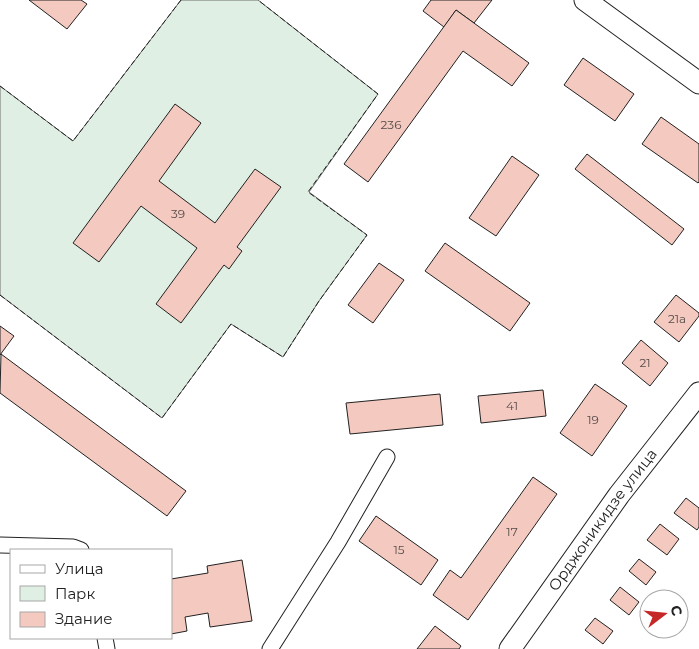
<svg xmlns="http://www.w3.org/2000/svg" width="699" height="649" viewBox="0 0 699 649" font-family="Montserrat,sans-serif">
  <rect width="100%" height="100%" fill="#fff"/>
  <path fill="#e0efe3" stroke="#6f6f6f" d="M181,0H258L378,94L309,192L367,235L319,301L283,357L231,324L162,418L0,295V86L73,141Z"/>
  <g fill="#f3c9c0" stroke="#222">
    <path d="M29,0H81L87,4L67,29Z"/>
    <path d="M431,0H492L474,23L456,10L444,27L423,11Z"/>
    <path d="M456,10L529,63L512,86L463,51L368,182L344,164Z"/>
    <path d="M583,58L634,94L615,121L564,85Z"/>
    <path d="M175,104L201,123L159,181L215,223L255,169L281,187L237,247L242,251L229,269L224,265L181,323L156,304L197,248L141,206L99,262L73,243Z"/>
    <path d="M661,117L699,144V182L698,183L642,144Z"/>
    <path d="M587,154L684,229L672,245L575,169Z"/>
    <path d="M512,156L539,175L496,236L469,218Z"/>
    <path d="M445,243L530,303L510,331L425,271Z"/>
    <path d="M379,263L404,280L373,323L348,305Z"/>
    <path d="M676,295L699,313V316L679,342L654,322Z"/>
    <path d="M0,326L14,336L0,355Z"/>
    <path d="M641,340L668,363L650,386L622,363Z"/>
    <path d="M1,354L186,491L167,516L0,393Z"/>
    <path d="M595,384L627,406L592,456L560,433Z"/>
    <path d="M543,390L546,416L481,423L478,396Z"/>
    <path d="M440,394L443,425L350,434L346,403Z"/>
    <path d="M533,477L557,494L468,620L433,595L450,570L461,578Z"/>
    <path d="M686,498L699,508V527L697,530L674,513Z"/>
    <path d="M376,516L438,560L421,585L359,541Z"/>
    <path d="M660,524L679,539L667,555L647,540Z"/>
    <path d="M639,559L656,572L646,585L629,571Z"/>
    <path d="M242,560L252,621L210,627L208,613L185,617L187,631L171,634V579L208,573L207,566Z"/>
    <path d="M620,587L639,602L629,615L610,600Z"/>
    <path d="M595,618L613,631L603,644L585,630Z"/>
    <path d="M435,626L461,646L459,649H417Z"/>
  </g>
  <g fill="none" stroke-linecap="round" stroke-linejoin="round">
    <g stroke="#222" stroke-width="17">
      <g id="street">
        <path d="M0,545L73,547L81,550"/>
        <path d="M105,638L107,649"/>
        <path d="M270,649L338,542L387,457"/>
      </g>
    </g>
    <g stroke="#222" stroke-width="23">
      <g id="secondary">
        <path d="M585,0L699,83"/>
        <path id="s1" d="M510,649L619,495L699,393"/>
      </g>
    </g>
    <use href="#street" stroke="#fff" stroke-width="15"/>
    <use href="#secondary" stroke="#fff" stroke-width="21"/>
    <g stroke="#222" stroke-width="1" stroke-dasharray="6 2.5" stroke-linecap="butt">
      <path d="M0,86L73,141L181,0"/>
      <path d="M0,295L162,418L231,324L283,357L319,301L367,235L308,192L378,94L258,0"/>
    </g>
  </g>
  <g text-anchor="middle" stroke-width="4" stroke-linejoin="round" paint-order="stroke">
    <g font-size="12" fill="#564c4a">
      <text x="391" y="129">236</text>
      <text x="178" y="218">39</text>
      <text x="677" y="323">21а</text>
      <text x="645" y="367">21</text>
      <text x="512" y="410">41</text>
      <text x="593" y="424">19</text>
      <text x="512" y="536">17</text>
      <text x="399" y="554">15</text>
    </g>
    <g font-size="15" fill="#222" stroke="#fff">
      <text dy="5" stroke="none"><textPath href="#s1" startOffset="159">Орджоникидзе улица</textPath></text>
    </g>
  </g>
  <rect x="10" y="549" width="162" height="90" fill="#ffffff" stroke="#a7a7a7"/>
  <rect x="20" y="565" width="25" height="8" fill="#ffffff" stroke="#a7a7a7"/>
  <text x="55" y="574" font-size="15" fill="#222222">Улица</text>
  <rect x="20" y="586" width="25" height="15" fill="#e0efe3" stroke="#a7a7a7"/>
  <text x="55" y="599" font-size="15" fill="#222222">Парк</text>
  <rect x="20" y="612" width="25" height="15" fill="#f3c9c0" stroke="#a7a7a7"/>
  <text x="55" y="624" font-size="15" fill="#222222">Здание</text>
  <g transform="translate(664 614) rotate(74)"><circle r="24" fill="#ffffff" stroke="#a7a7a7"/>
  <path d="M0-4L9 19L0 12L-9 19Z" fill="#c62828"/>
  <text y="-8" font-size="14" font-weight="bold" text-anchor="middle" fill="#222222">С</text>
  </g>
</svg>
